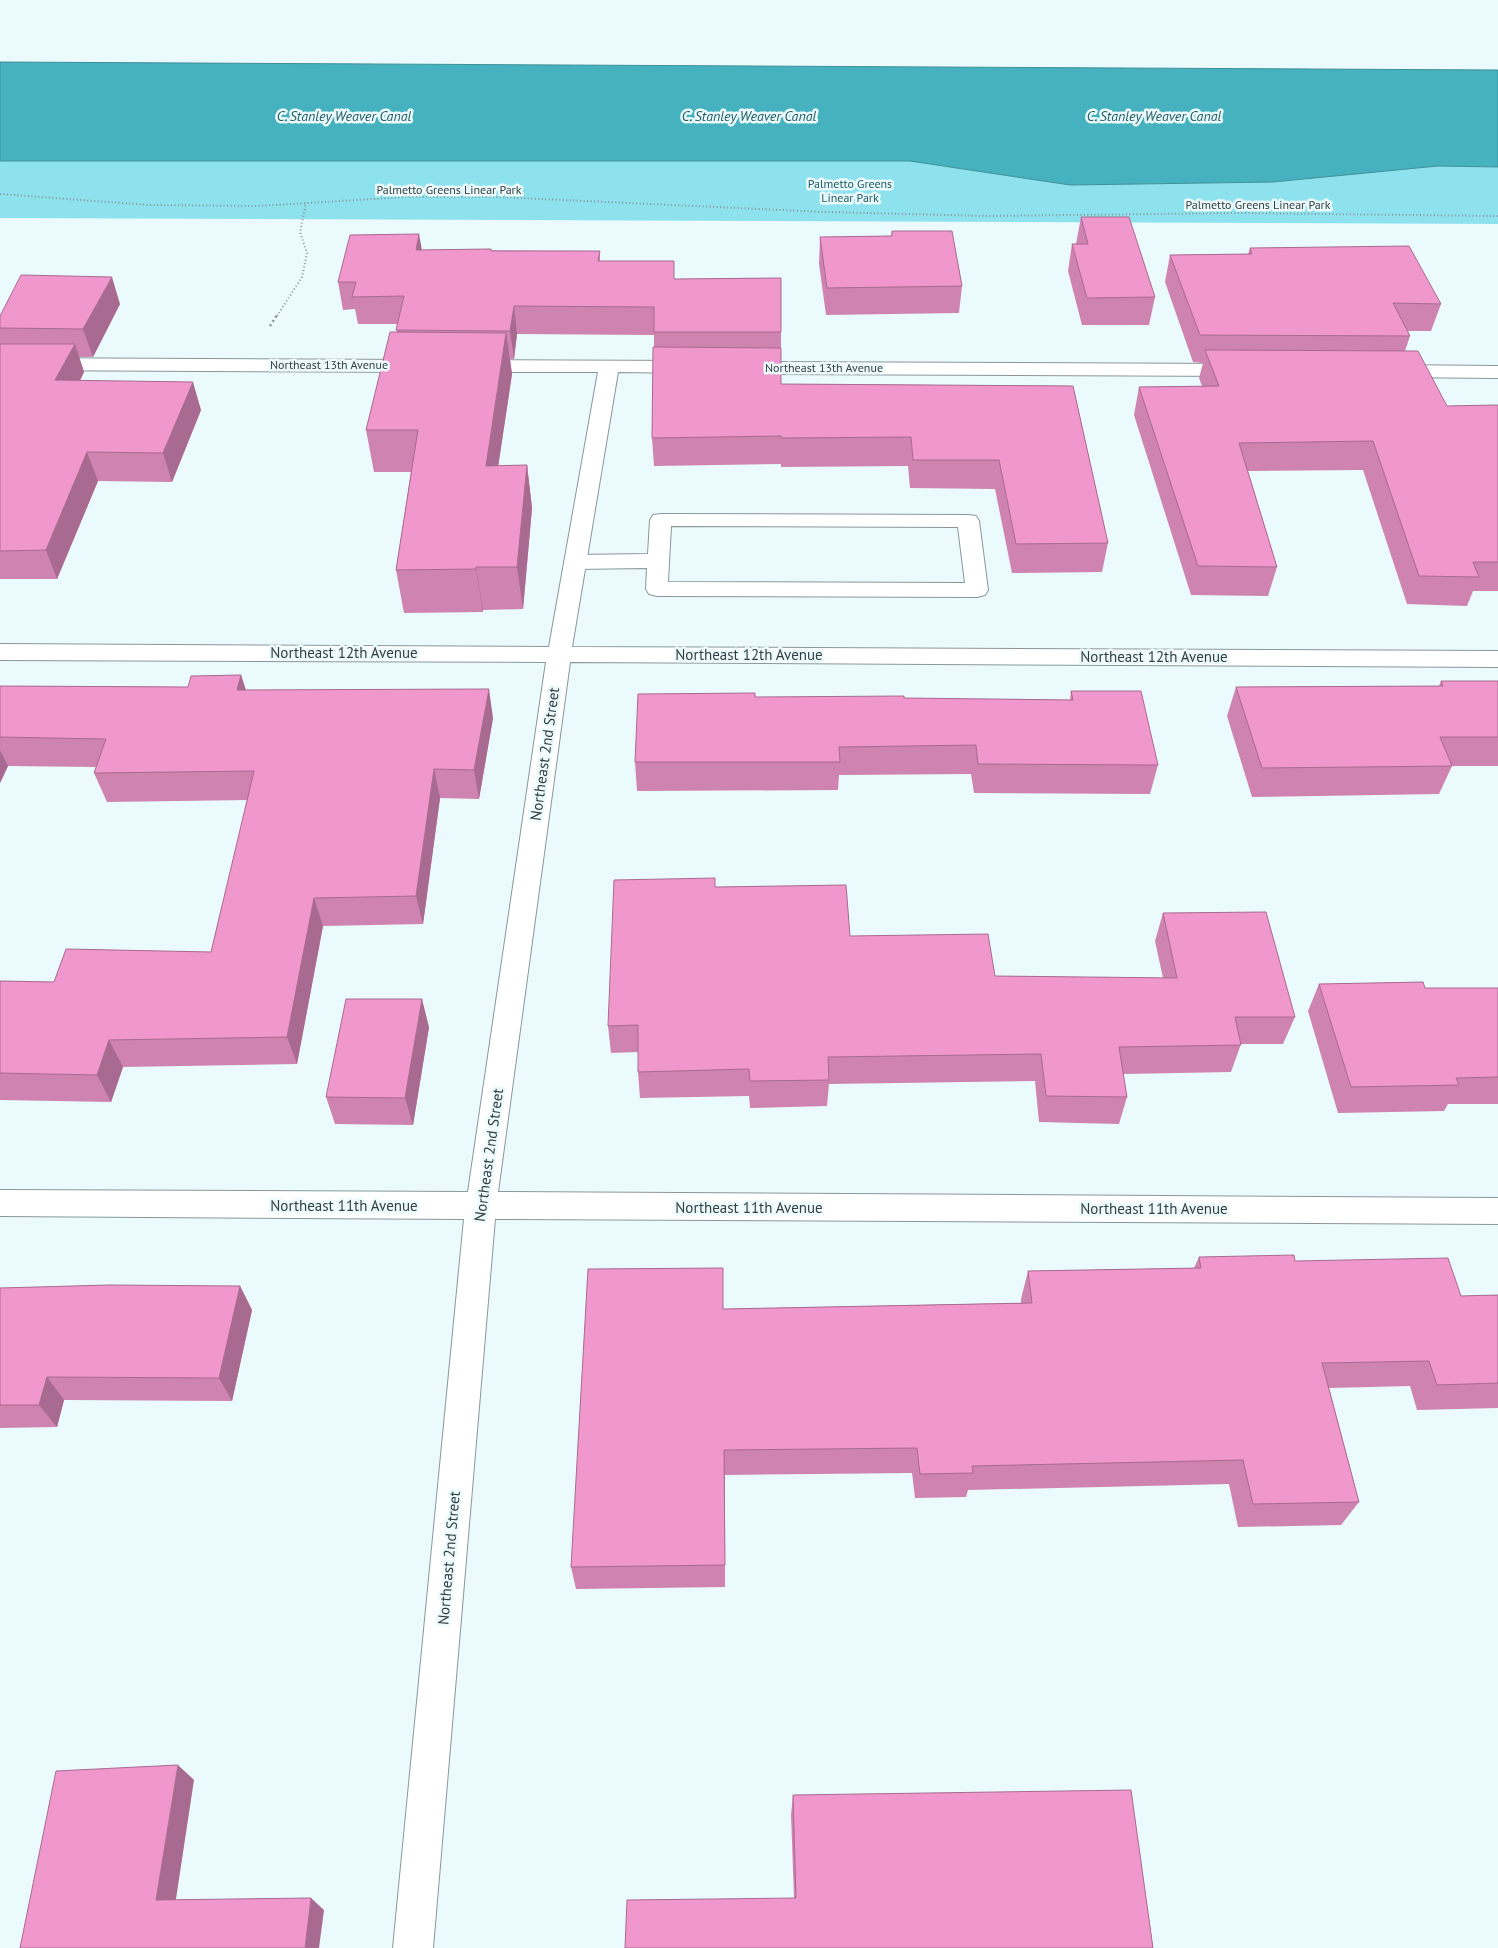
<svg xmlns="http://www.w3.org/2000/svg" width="1498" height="1948" viewBox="0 0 1498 1948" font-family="'PT Sans',sans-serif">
  <rect width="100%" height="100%" fill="#ebfbfd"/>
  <path fill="#8ee2ee" d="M0,161H910L1070,185L1273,182L1438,166L1498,167V224L0,218Z"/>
  <path fill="#46b2bf" stroke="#418f98" d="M0,62L1498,70V167L1438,166L1273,182L1070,185L910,161H0Z"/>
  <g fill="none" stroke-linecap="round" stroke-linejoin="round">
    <g stroke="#89979a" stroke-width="2">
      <path id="service" d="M661,514L968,515L976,516L979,521L988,590L985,595L977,597L657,596L649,594L646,589L647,568L575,569L567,567L564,562L567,557L575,555L648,554L650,520L653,515ZM671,526L958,527L965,583L668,582Z"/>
    </g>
    <g stroke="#89979a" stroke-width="2">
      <g id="minor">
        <path d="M0,358L418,360L425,362L428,366L425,370L418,372L0,370Z"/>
        <path d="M474,360L691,361L698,363L701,367L698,371L691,373L618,372L572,647L1498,651V667L570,662L498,1192L1498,1198V1224L495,1219L433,1948H393L464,1219L0,1216V1190L468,1192L546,662L0,660V644L549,647L598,372H474L467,370L464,366L467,362Z"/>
        <path d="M744,362L1238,364L1245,366L1248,370L1245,374L1238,376L744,374L737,372L734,368L737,364Z"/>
        <path d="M1391,365L1498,366V378L1391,377L1384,375L1381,371L1384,367Z"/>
      </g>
    </g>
    <g stroke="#889395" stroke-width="2" stroke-dasharray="1 2.5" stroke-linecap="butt">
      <path d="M0,194L149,205L258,206L406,197H498L825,212L989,216L1238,213L1498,216"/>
      <path d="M277,316L302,277L307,253L300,232L306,203"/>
    </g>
    <path stroke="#889395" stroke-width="2.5" stroke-dasharray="2 3" stroke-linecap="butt" d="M270,326L277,315"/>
    <use href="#service" fill="#fff" fill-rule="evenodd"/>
    <use href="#minor" fill="#fff" fill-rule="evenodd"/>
  </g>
  <g fill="#ce83b0">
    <path d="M1081,217L1155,297L1149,325H1082L1068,271L1072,244H1076Z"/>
    <path d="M892,231L962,286L959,313L826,315L819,264L820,237L891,236Z"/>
    <path d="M1250,248L1441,304L1431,331H1408L1410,336L1405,351L1447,406L1498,405V591H1473L1467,606L1407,604L1363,470L1248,471L1277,567L1268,596L1191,595L1134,415L1139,387L1202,386L1199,378L1203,363L1193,362L1165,282L1170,255L1248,254Z"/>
    <path d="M422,250L600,251V261L675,279L781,278V384L1073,386L1108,543L1102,572L1012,573L995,489L910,488L908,466L781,467V464L654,466L652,438L654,347V335L517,334L514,359H510L512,374L498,466L527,465L532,508L523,609L483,610V612L404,613L396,570L411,472H374L366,430L397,332L396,330L398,324H358L355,309L343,310L338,282Z"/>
    <path d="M120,304L93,357H79L84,372L80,381L201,410L172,482L98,481L57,579H0V328Z"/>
    <path d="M241,675L246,690L493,718L479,799L440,798L423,924L323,926L297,1064L123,1067L111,1102L0,1100V981L54,982L211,952L248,800L107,802L94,773L97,767L8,766L0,783V686L188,687Z"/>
    <path d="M1441,681H1498V766H1452L1439,794L1252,797L1227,716L1236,687L1439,686Z"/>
    <path d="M1071,691L1158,765L1150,794L974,793L971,774L839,775L838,790L637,791L635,762L755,697L1070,700Z"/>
    <path d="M715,887L850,936L995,976L1163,978L1155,941L1163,913L1295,1017L1283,1044H1241L1231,1072L1123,1074L1127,1097L1119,1124L1039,1122L1035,1081L829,1084L827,1106L750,1108L749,1096L640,1098L638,1072V1052L611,1053L608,1026Z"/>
    <path d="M1319,984L1425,988H1498V1104H1448L1444,1111L1338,1113L1308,1011Z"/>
    <path d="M429,1027L413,1125L335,1124L326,1097Z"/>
    <path d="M1199,1257L1295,1261L1461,1296L1498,1295V1408L1417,1410L1410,1386L1329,1388L1359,1502L1341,1525L1238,1527L1229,1484L968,1490L966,1497L915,1498L912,1473L725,1475V1587L576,1589L571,1567L724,1309L1021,1303V1299L1028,1271L1194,1268Z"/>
    <path d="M240,1286L252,1310L232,1401L64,1400L57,1427L0,1428V1288Z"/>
    <path d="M793,1795L1153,1948L794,1898L791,1815Z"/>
  </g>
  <g fill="#a86a90">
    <path d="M419,234L424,261L416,250Z"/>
    <path d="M112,277L120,304L93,357L83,329Z"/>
    <path d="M514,306L517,334L514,359L510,331Z"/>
    <path d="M506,333L512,374L492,508L486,466Z"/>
    <path d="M75,344L84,372L65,409L55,380Z"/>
    <path d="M193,382L201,410L172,482L163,453Z"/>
    <path d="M87,452L98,481L57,579L46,550Z"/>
    <path d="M527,465L532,508L523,609L517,567Z"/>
    <path d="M476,567L483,610V612L476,569Z"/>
    <path d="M241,675L250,704L237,690Z"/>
    <path d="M489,689L493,718L479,799L474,770Z"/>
    <path d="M0,750L8,766L0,783Z"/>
    <path d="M434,769L440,798L423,924L416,896Z"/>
    <path d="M314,898L323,926L297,1064L287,1037Z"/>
    <path d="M422,999L429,1027L413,1125L405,1098Z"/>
    <path d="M109,1040L123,1067L111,1102L97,1075Z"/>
    <path d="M240,1286L252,1310L232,1401L219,1378Z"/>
    <path d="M47,1377L64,1400L57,1427L39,1405Z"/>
    <path d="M724,1450L725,1475V1587V1565Z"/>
    <path d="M178,1765L194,1780L174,1912L156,1900Z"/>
    <path d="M311,1898L324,1910L319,1948H305Z"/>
  </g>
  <g fill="#f098cd" stroke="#a86a90">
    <path d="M1081,217H1129L1155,297L1087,298L1072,244H1088Z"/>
    <path d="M892,231H952L962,286L827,288L820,237L892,236Z"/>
    <path d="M419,234L416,250L491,249V251H600L598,261H674V279L781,278V332H654V307L514,306L510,331L396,330L404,296L352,297L356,282H338L350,235Z"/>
    <path d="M1409,246L1441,304L1393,303L1410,336L1200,335L1170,255L1252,254L1250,248Z"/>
    <path d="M21,275L112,277L83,329L0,328V316Z"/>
    <path d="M390,332L506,333L486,466L527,465L517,567H476V569L396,570L418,430H366Z"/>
    <path d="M0,344H75L55,380L193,382L163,453L87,452L46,550L0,551Z"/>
    <path d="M653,347L781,348V384L1073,386L1108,543L1016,544L999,460H913L911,437L781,438V436L652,438Z"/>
    <path d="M1205,350L1418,351L1447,406L1498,405V562H1473L1479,577L1419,576L1373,441L1239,443L1277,567L1198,566L1139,387L1219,386Z"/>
    <path d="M241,675L237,690L489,689L474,770L434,769L416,896L314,898L287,1037L109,1040L97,1075L0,1073V981L54,982L66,949L211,952L254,771L94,773L106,739L0,737V686L188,687L191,676Z"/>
    <path d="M1441,681H1498V737H1440L1452,766L1262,768L1236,687L1443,686Z"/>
    <path d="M1071,691H1141L1158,765L978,764L976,745L839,747L840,762H635L638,694L755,693V697L904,696V698L1073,700Z"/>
    <path d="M715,878V887L846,885L850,936L988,934L995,976L1177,978L1163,913L1266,912L1295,1017H1235L1241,1045L1119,1047L1127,1097L1046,1096L1041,1054L828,1057L829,1080L750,1081L749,1069L638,1072V1025L608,1026L614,880Z"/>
    <path d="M1423,982L1425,988H1498V1077L1456,1078L1459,1085L1351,1087L1319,984Z"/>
    <path d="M346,999H422L405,1098L326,1097Z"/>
    <path d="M1294,1255L1295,1261L1448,1258L1461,1296L1498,1295V1383L1437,1385L1429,1361L1322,1363L1359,1502L1253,1504L1243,1460L972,1466L973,1473L920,1474L917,1448L724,1450L725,1565L571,1567L588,1269L723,1268V1309L1032,1303L1028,1271L1201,1268L1199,1257Z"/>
    <path d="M109,1285L240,1286L219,1378L47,1377L39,1405H0V1288Z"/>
    <path d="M178,1765L156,1900L311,1898L305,1948H20L56,1771Z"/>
    <path d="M1131,1790L1153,1948H625L627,1900L796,1898L793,1795Z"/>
  </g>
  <g text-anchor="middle" stroke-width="5" stroke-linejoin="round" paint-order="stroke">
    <g font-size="12" fill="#1c5960" stroke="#ebfbfd">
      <text x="850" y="188">Palmetto Greens<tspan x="850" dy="14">Linear Park</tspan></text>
    </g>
    <g font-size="12" fill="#363d3e" stroke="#ebfbfd">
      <text x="449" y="194">Palmetto Greens Linear Park</text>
      <text x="1258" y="209">Palmetto Greens Linear Park</text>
      <text x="329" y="369">Northeast 13th Avenue</text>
      <text x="824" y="372">Northeast 13th Avenue</text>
    </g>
    <g font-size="14" font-style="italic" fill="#225d64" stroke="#ebfbfd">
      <text x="344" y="121">C. Stanley Weaver Canal</text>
      <text x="749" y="121">C. Stanley Weaver Canal</text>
      <text x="1154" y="121">C. Stanley Weaver Canal</text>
    </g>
    <g font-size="15" fill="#363d3e" stroke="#ebfbfd">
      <text x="344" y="658">Northeast 12th Avenue</text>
      <text x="749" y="660">Northeast 12th Avenue</text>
      <text x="1154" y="662">Northeast 12th Avenue</text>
      <text transform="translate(545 754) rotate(-82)" y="5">Northeast 2nd Street</text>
      <text transform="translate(489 1155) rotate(-82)" y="5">Northeast 2nd Street</text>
      <text x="344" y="1211">Northeast 11th Avenue</text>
      <text x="749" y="1213">Northeast 11th Avenue</text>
      <text x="1154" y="1214">Northeast 11th Avenue</text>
      <text transform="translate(449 1558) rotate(-85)" y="5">Northeast 2nd Street</text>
    </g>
  </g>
</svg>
